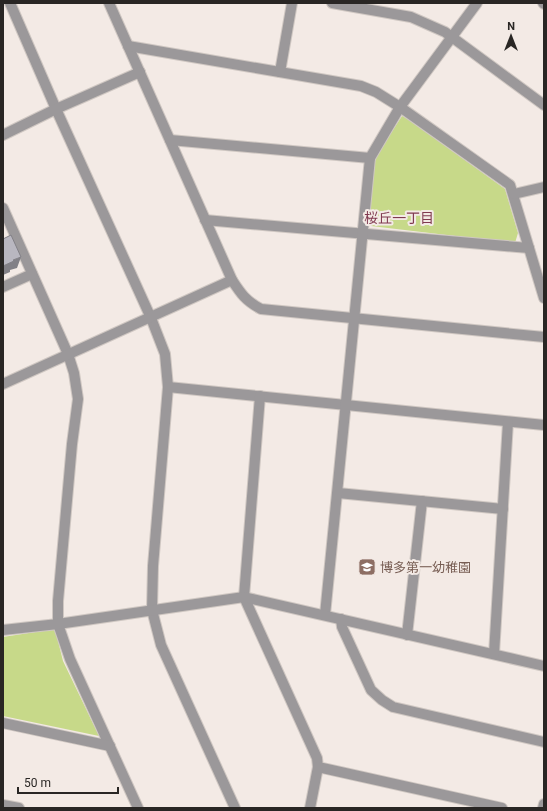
<svg xmlns="http://www.w3.org/2000/svg" width="547" height="811" viewBox="0 0 547 811" font-family="Roboto,'Noto Sans JP',sans-serif">
  <rect width="100%" height="100%" fill="#f3eae5"/>
  <g fill="#c7d989">
    <path d="M402,116L408,119L505,189L518,233L515,243L371,226L368,221L374,159Z"/>
    <path d="M55,629L63,661L99,736L3,716V637Z"/>
  </g>
  <g fill="none" stroke-linecap="round" stroke-linejoin="round">
    <g stroke="#cfc7c2" stroke-width="12">
      <g id="minor">
        <path d="M10,3L56,109L151,318L165,354L168,387L153,566L152,610L161,645L235,808"/>
        <path d="M109,3L232,280C241,294 246,301 261,309L544,337"/>
        <path d="M332,3L411,17L445,32L544,105"/>
        <path d="M543,3L544,4"/>
        <path d="M128,46L361,86L376,92L400,107L510,185L544,298"/>
        <path d="M280,72L292,3"/>
        <path d="M3,135L56,109L140,72"/>
        <path d="M170,140L370,158"/>
        <path d="M514,194L544,187"/>
        <path d="M3,208L68,354L74,373L78,399L72,444L58,601V624L70,659L138,808"/>
        <path d="M205,220L529,248"/>
        <path d="M3,287L32,274"/>
        <path d="M3,384L232,280"/>
        <path d="M168,387L544,425"/>
        <path d="M260,396L244,597L317,758L318,767L502,808"/>
        <path d="M338,493L503,509"/>
        <path d="M325,615L370,158L400,107L477,3"/>
        <path d="M341,619L342,627L371,690L382,700L393,707L544,742"/>
        <path d="M3,630L58,624L244,597L544,666"/>
        <path d="M407,635L422,501"/>
        <path d="M494,654L508,422"/>
        <path d="M3,723L110,746"/>
        <path d="M3,805L19,808"/>
        <path d="M310,808L318,767"/>
        <path d="M543,808L544,804"/>
      </g>
    </g>
    <use href="#minor" stroke="#9b989a" stroke-width="10"/>
  </g>
  <path fill="#828086" d="M21,257L17,268L10,270V272L3,275V266L13,260Z"/>
  <path fill="#b9b7c0" stroke="#828086" d="M11,235L21,257L13,260L14,261L3,266V239Z"/>
  <defs>
    <g id="school-square" transform="scale(0.9)"><rect x="-9" y="-9" width="18" height="18" rx="4" fill="#8d6e63" stroke="#f3eae5"/><path d="M0-5L7-2L0 1L-7-2ZM-4 1L0 2.5L4 1V4Q0 6-4 4Z" fill="#fff"/></g>
  </defs>
  <g fill-rule="evenodd">
    <use href="#school-square" x="367" y="567"/>
  </g>
  <g text-anchor="middle" stroke-width="4" stroke-linejoin="round" paint-order="stroke">
    <g font-size="13" fill="#785e54" stroke="#f3eae5" text-anchor="start">
      <text x="380" y="572">博多第一幼稚園</text>
    </g>
    <g font-size="14" fill="#803a50" stroke="#f3eae5">
      <text x="399" y="223">桜丘一丁目</text>
    </g>
  </g>
  <rect width="547" height="811" fill="none" stroke="#292624" stroke-width="8"/>
  <g transform="translate(511 36)" stroke="#f3eae5" stroke-width="3" paint-order="stroke">
  <path d="M0-3L7 15L0 10L-7 15Z" fill="#292624"/>
  <text y="-6" font-size="11" font-weight="bold" text-anchor="middle" fill="#292624">N</text>
  </g>
  <path d="M18 787v6h100v-6" fill="none" stroke="#292624" stroke-width="2"/>
  <text x="24" y="787" font-size="12" fill="#292624" stroke="#f3eae5" stroke-width="3" paint-order="stroke">50 m</text>
</svg>
